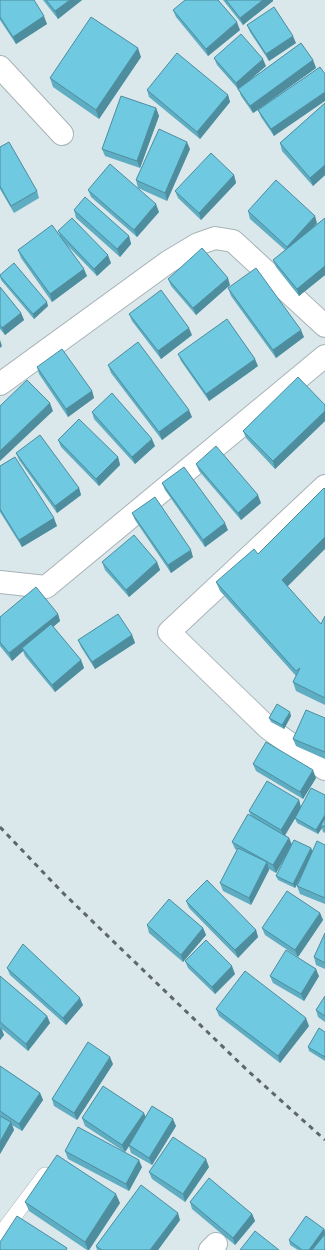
<svg xmlns="http://www.w3.org/2000/svg" width="325" height="1250" viewBox="0 0 325 1250" font-family="Barlow,sans-serif">
  <rect width="100%" height="100%" fill="#dae7eb"/>
  <g fill="none" stroke-linecap="round" stroke-linejoin="round">
    <g stroke="#a7b3b7" stroke-width="16">
      <path id="service" d="M0,1235L45,1175"/>
    </g>
    <g stroke="#a7b3b7" stroke-width="24">
      <g id="minor">
        <path d="M0,67L62,134"/>
        <path d="M0,384L168,262L198,244L215,238L233,241L325,326"/>
        <path d="M325,486L169,632L268,728L325,769"/>
        <path d="M0,582L46,587L325,356"/>
        <path d="M210,1250L216,1244"/>
      </g>
    </g>
    <use href="#service" stroke="#fff" stroke-width="15"/>
    <use href="#minor" stroke="#fff" stroke-width="22"/>
    <path stroke="#5f6668" stroke-width="3" stroke-dasharray="5 5" stroke-linecap="butt" d="M0,827L61,891L247,1070L325,1140"/>
  </g>
  <g fill="#5fadc2">
    <path d="M0,0L47,24L16,44L0,20Z"/>
    <path d="M43,0H82L58,19Z"/>
    <path d="M223,0H273V1L243,25Z"/>
    <path d="M173,10L240,30L208,56L176,17Z"/>
    <path d="M247,25L296,43L269,61L250,32Z"/>
    <path d="M141,57L99,119L53,87L50,78Z"/>
    <path d="M214,58L266,66L250,80L313,60L316,68L258,110L325,74L274,136L261,117L258,110L253,113L241,96L239,90L217,65Z"/>
    <path d="M147,90L228,95L230,102L200,139L149,97Z"/>
    <path d="M325,103V175L313,186L282,151L280,143Z"/>
    <path d="M156,108L159,116L140,168L105,156L102,149Z"/>
    <path d="M0,147L37,191L39,198L14,213L0,189Z"/>
    <path d="M190,149L167,201L138,188L136,180Z"/>
    <path d="M234,175L236,183L201,220L178,198L175,191Z"/>
    <path d="M88,190L159,212L137,237L91,197Z"/>
    <path d="M74,210L129,236L131,244L120,257L76,218Z"/>
    <path d="M248,211L317,223L312,228L325,218V275L299,296L276,267L273,260L285,250L250,219Z"/>
    <path d="M58,231L111,263L97,276L65,243L87,276L52,302L21,258L18,250L60,235Z"/>
    <path d="M0,276L48,306L34,319L1,280Z"/>
    <path d="M168,279L230,285L196,315L171,286Z"/>
    <path d="M0,287L21,313L24,320L5,335L0,329Z"/>
    <path d="M228,288L304,337L276,358L231,296Z"/>
    <path d="M129,314L192,335L161,359L132,321Z"/>
    <path d="M178,354L258,366L209,401L181,361Z"/>
    <path d="M108,365L192,417L162,440L111,373Z"/>
    <path d="M37,367L92,391L94,398L68,417L39,374Z"/>
    <path d="M325,405V421L275,469L246,438L243,431Z"/>
    <path d="M92,412L155,446L135,464L94,419Z"/>
    <path d="M58,440L118,457L120,465L99,486L61,447Z"/>
    <path d="M16,453L79,488L81,495L57,513L19,460Z"/>
    <path d="M196,464L261,503L241,520L199,471Z"/>
    <path d="M0,466L57,526L22,547L0,512Z"/>
    <path d="M162,483L228,530L205,547L165,490Z"/>
    <path d="M132,513L193,557L171,573L135,520Z"/>
    <path d="M258,554L321,624L325,616V705L296,691L293,682L296,676L220,591L216,582Z"/>
    <path d="M102,562H157L160,570L129,597L105,570Z"/>
    <path d="M58,614L60,621L53,627L81,660L84,668L55,692L25,656L23,651L12,661L0,646V617Z"/>
    <path d="M132,635L135,643L95,669L81,647L78,640Z"/>
    <path d="M291,716L284,729L271,722L269,718Z"/>
    <path d="M325,718V759L296,746L293,739Z"/>
    <path d="M253,764L316,778L303,799L256,771Z"/>
    <path d="M325,795V833L323,832L322,828L318,834L297,823L295,818L298,814L285,835L289,838L292,845L311,848L312,851L325,845V904L300,894L297,886L306,866L295,888L278,880L276,876L288,852L276,873L269,869V870L251,905L223,891L220,883L237,850L235,849L232,842L251,816L249,811L299,800L301,807Z"/>
    <path d="M186,901L256,930L258,937L238,958L189,908Z"/>
    <path d="M320,913L323,920L298,957L265,935L262,928Z"/>
    <path d="M147,925L203,928L206,935L183,962L149,933Z"/>
    <path d="M325,933V969L316,965L314,957Z"/>
    <path d="M185,961L235,974L215,994L188,968Z"/>
    <path d="M7,968L83,1005L66,1025L10,975Z"/>
    <path d="M0,976L47,1016L50,1023L28,1051L2,1029L4,1035L0,1040Z"/>
    <path d="M270,976H319L304,1001L273,983Z"/>
    <path d="M325,996V1022L318,1017L316,1010Z"/>
    <path d="M216,1009L309,1026L280,1063L219,1016Z"/>
    <path d="M325,1032V1061L309,1051L308,1047Z"/>
    <path d="M113,1064L77,1120L54,1106L52,1099Z"/>
    <path d="M0,1066L40,1093L43,1100L22,1131L12,1125L14,1130L0,1154Z"/>
    <path d="M146,1117L176,1126L152,1165L131,1153L129,1146L125,1152L85,1126L82,1118Z"/>
    <path d="M65,1151L142,1167L129,1191L68,1159Z"/>
    <path d="M209,1167L185,1202L152,1179L149,1172Z"/>
    <path d="M25,1202L120,1203L89,1250H87L29,1211Z"/>
    <path d="M190,1202L252,1214L255,1221L235,1245L192,1209Z"/>
    <path d="M180,1220L158,1250H97L96,1246Z"/>
    <path d="M324,1229L325,1230V1250H298L290,1245L289,1240Z"/>
  </g>
  <g fill="#4d8d9e">
    <path d="M70,0H82L58,19L55,11Z"/>
    <path d="M263,0H273V1L243,25L240,18Z"/>
    <path d="M44,16L47,24L16,44L13,37Z"/>
    <path d="M237,22L240,30L208,56L206,49Z"/>
    <path d="M293,36L296,43L269,61L266,54Z"/>
    <path d="M138,48L141,57L99,119L96,110Z"/>
    <path d="M263,59L266,66L238,90L236,83Z"/>
    <path d="M313,60L316,68L253,113L250,106Z"/>
    <path d="M325,92V101L274,136L271,129Z"/>
    <path d="M228,95L230,102L200,139L197,132Z"/>
    <path d="M156,108L159,116L140,168L137,161Z"/>
    <path d="M187,142L190,149L167,201L165,193Z"/>
    <path d="M325,165V175L313,186L310,178Z"/>
    <path d="M234,175L236,183L201,220L199,213Z"/>
    <path d="M156,204L159,212L137,237L134,230Z"/>
    <path d="M315,216L317,223L289,254L287,247Z"/>
    <path d="M129,236L131,244L120,257L117,249Z"/>
    <path d="M108,255L111,263L97,276L94,269Z"/>
    <path d="M325,266V275L299,296L297,289Z"/>
    <path d="M84,269L87,276L52,302L50,294Z"/>
    <path d="M228,278L230,285L196,315L193,308Z"/>
    <path d="M47,302L48,306L34,319L33,314Z"/>
    <path d="M21,313L24,320L5,335L2,328Z"/>
    <path d="M189,328L192,335L161,359L158,351Z"/>
    <path d="M301,330L304,337L276,358L273,350Z"/>
    <path d="M0,340L2,346L0,348Z"/>
    <path d="M255,359L258,366L209,401L206,394Z"/>
    <path d="M92,391L94,398L68,417L66,409Z"/>
    <path d="M50,403L53,411L0,461V451Z"/>
    <path d="M189,410L192,417L162,440L159,432Z"/>
    <path d="M325,411V421L275,469L273,461Z"/>
    <path d="M152,439L155,446L135,464L132,457Z"/>
    <path d="M118,457L120,465L99,486L96,479Z"/>
    <path d="M79,488L81,495L57,513L55,506Z"/>
    <path d="M258,495L261,503L241,520L238,513Z"/>
    <path d="M54,518L57,526L22,547L19,540Z"/>
    <path d="M225,523L228,530L205,547L203,540Z"/>
    <path d="M325,537V549L285,589L282,580Z"/>
    <path d="M191,550L193,557L171,573L168,565Z"/>
    <path d="M157,562L160,570L129,597L126,590Z"/>
    <path d="M58,614L60,621L24,651L22,648L23,651L12,661L9,653Z"/>
    <path d="M132,635L135,643L95,669L92,662Z"/>
    <path d="M81,660L84,668L55,692L52,685Z"/>
    <path d="M290,712L291,716L284,729L282,725Z"/>
    <path d="M313,770L316,778L303,799L300,792Z"/>
    <path d="M299,800L301,808L284,837L281,830Z"/>
    <path d="M325,815V822L321,825L322,828L318,834L316,830Z"/>
    <path d="M289,838L292,845L276,873L273,865Z"/>
    <path d="M311,848L313,853L295,888L293,884Z"/>
    <path d="M267,862L269,870L251,905L249,898Z"/>
    <path d="M320,913L323,920L298,957L295,950Z"/>
    <path d="M203,928L206,935L183,962L181,955Z"/>
    <path d="M256,930L258,937L238,958L235,950Z"/>
    <path d="M232,966L235,974L215,994L212,987Z"/>
    <path d="M316,969L319,976L304,1001L301,994Z"/>
    <path d="M80,998L83,1005L66,1025L63,1018Z"/>
    <path d="M47,1016L50,1023L28,1051L26,1044Z"/>
    <path d="M306,1018L309,1026L280,1063L278,1056Z"/>
    <path d="M1,1028L4,1035L0,1040V1029Z"/>
    <path d="M110,1057L113,1064L77,1120L74,1113Z"/>
    <path d="M40,1093L43,1100L22,1131L19,1124Z"/>
    <path d="M144,1113L147,1120L125,1152L122,1145Z"/>
    <path d="M173,1119L176,1126L152,1165L149,1158Z"/>
    <path d="M11,1122L14,1130L0,1154V1142Z"/>
    <path d="M206,1159L209,1167L185,1202L183,1194Z"/>
    <path d="M139,1160L142,1167L129,1191L126,1184Z"/>
    <path d="M116,1194L120,1203L89,1250H88L85,1242Z"/>
    <path d="M178,1213L180,1220L158,1250H150Z"/>
    <path d="M252,1214L255,1221L235,1245L233,1238Z"/>
    <path d="M324,1229L325,1234L314,1250H309Z"/>
  </g>
  <g fill="#6ec9e1" stroke="#4d8d9e">
    <path d="M0,0H34L44,16L13,37L0,17Z"/>
    <path d="M46,0H70L55,11Z"/>
    <path d="M185,0H218L237,22L206,49L173,10Z"/>
    <path d="M226,0H263L240,18Z"/>
    <path d="M274,7L293,36L266,54L247,25Z"/>
    <path d="M91,17L138,48L96,110L50,78Z"/>
    <path d="M241,34L263,59L236,83L214,58Z"/>
    <path d="M301,43L313,60L250,106L238,89Z"/>
    <path d="M177,53L228,95L197,132L147,90Z"/>
    <path d="M320,67L325,74V92L271,129L258,110Z"/>
    <path d="M121,96L156,108L137,161L102,149Z"/>
    <path d="M325,103V165L310,178L280,143Z"/>
    <path d="M159,129L187,142L165,193L136,180Z"/>
    <path d="M9,142L37,191L11,206L0,186V147Z"/>
    <path d="M211,153L234,175L199,213L175,191Z"/>
    <path d="M110,164L156,204L134,230L88,190Z"/>
    <path d="M276,180L315,216L287,247L248,211Z"/>
    <path d="M85,197L129,236L117,249L74,210Z"/>
    <path d="M72,218L108,255L94,269L58,231Z"/>
    <path d="M325,218V266L297,289L273,260Z"/>
    <path d="M52,225L84,269L50,294L18,250Z"/>
    <path d="M202,248L228,278L193,308L168,279Z"/>
    <path d="M14,263L47,302L33,314L0,276V275Z"/>
    <path d="M256,268L301,330L273,350L228,288Z"/>
    <path d="M0,287L21,313L2,328L0,325Z"/>
    <path d="M161,290L189,328L158,351L129,314Z"/>
    <path d="M227,319L255,359L206,394L178,354Z"/>
    <path d="M138,342L189,410L159,432L108,365Z"/>
    <path d="M62,349L92,391L66,409L37,367Z"/>
    <path d="M298,377L325,405V411L273,461L243,431Z"/>
    <path d="M27,380L50,403L0,451V406Z"/>
    <path d="M112,393L152,439L132,457L92,412Z"/>
    <path d="M79,419L118,457L96,479L58,440Z"/>
    <path d="M40,435L79,488L55,506L16,453Z"/>
    <path d="M216,446L258,495L238,513L196,464Z"/>
    <path d="M15,457L54,518L19,540L0,509V466Z"/>
    <path d="M184,467L225,523L203,540L162,483Z"/>
    <path d="M324,488L325,489V537L282,580L321,624L325,616V698L293,682L300,668L296,671L216,582L254,549L258,554Z"/>
    <path d="M155,497L191,550L168,565L132,513Z"/>
    <path d="M134,535L157,562L126,590L102,562Z"/>
    <path d="M36,587L58,614L9,653L0,642V617Z"/>
    <path d="M118,614L132,635L92,662L78,640Z"/>
    <path d="M51,624L81,660L52,685L22,648Z"/>
    <path d="M277,704L290,712L282,725L269,718Z"/>
    <path d="M306,710L325,718V752L293,739Z"/>
    <path d="M266,742L313,770L300,792L253,764Z"/>
    <path d="M267,781L299,800L281,830L249,811Z"/>
    <path d="M311,788L325,795V815L316,830L295,818Z"/>
    <path d="M248,814L289,838L273,865L232,842Z"/>
    <path d="M325,818V827L321,825Z"/>
    <path d="M294,840L311,848L293,884L276,876Z"/>
    <path d="M317,841L325,845V898L297,886Z"/>
    <path d="M238,848L267,862L249,898L220,883Z"/>
    <path d="M207,880L256,930L235,950L186,901Z"/>
    <path d="M287,891L320,913L295,950L262,928Z"/>
    <path d="M169,899L203,928L181,955L147,925Z"/>
    <path d="M325,933V963L314,957Z"/>
    <path d="M206,940L232,966L212,987L185,961Z"/>
    <path d="M23,944L80,998L63,1018L7,968Z"/>
    <path d="M286,950L316,969L301,994L270,976Z"/>
    <path d="M245,971L306,1018L278,1056L216,1009Z"/>
    <path d="M0,976L47,1016L26,1044L0,1022Z"/>
    <path d="M325,996V1016L316,1010Z"/>
    <path d="M319,1028L325,1032V1057L308,1047Z"/>
    <path d="M88,1042L110,1057L74,1113L52,1099Z"/>
    <path d="M0,1066L40,1093L19,1124L0,1111Z"/>
    <path d="M103,1086L144,1113L122,1145L82,1118Z"/>
    <path d="M152,1106L173,1119L149,1158L129,1145Z"/>
    <path d="M0,1116L11,1122L0,1142Z"/>
    <path d="M78,1127L139,1160L126,1184L65,1151Z"/>
    <path d="M173,1137L206,1159L183,1194L149,1172Z"/>
    <path d="M57,1155L116,1194L85,1242L25,1202Z"/>
    <path d="M209,1178L252,1214L233,1238L190,1202Z"/>
    <path d="M141,1185L178,1213L150,1250H102L96,1246Z"/>
    <path d="M17,1216L67,1248L66,1250H0V1242Z"/>
    <path d="M306,1216L324,1229L309,1250H302L289,1240Z"/>
    <path d="M255,1231L279,1250H240Z"/>
    <path d="M325,1234V1250H312Z"/>
  </g>
</svg>
